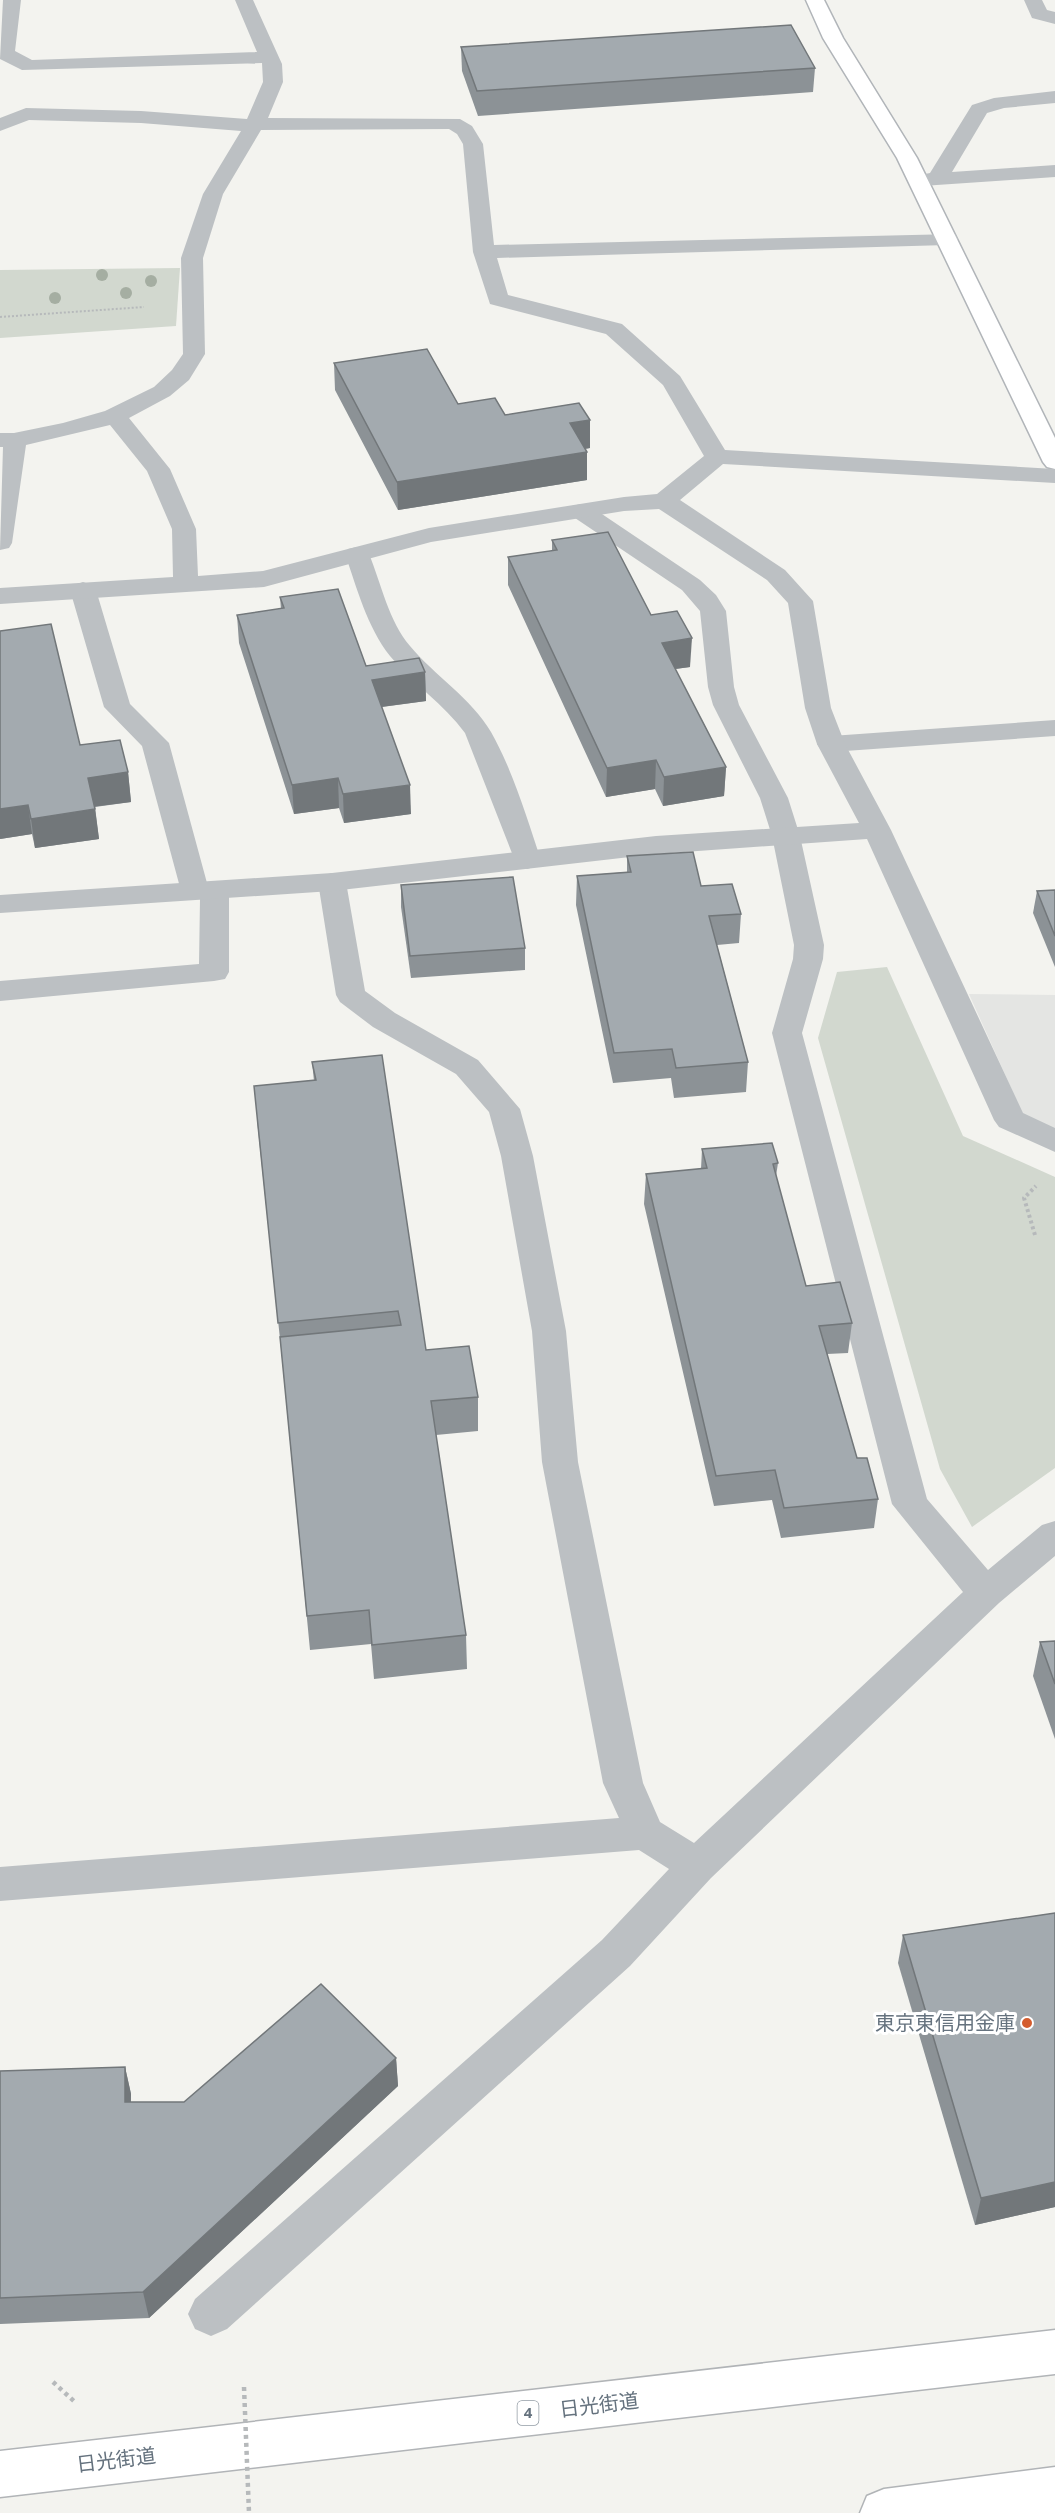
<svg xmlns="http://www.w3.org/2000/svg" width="1055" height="2513" viewBox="0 0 1055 2513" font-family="'Open Sans','Noto Sans JP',sans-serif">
  <rect width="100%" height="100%" fill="#f3f3ef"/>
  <path fill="#e4e5e3" d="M969,994L1055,995V1132L1025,1119Z"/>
  <g fill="#d2d8cf">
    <path d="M180,268L176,326L0,338V270Z"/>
    <path d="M887,967L963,1136L1055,1177V1468L972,1527L940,1469L818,1038L837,972Z"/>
  </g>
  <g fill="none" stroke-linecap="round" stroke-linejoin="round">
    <g stroke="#b1b5b9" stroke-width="3">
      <path id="secondary" d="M806,0H824L843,38L917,158L1055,438V469L1047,467L1043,462L897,158L823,38Z"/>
    </g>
    <g stroke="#b1b4b7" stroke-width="3">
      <g id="highway">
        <path d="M1055,2330V2374L0,2497V2451Z"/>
        <path d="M1055,2467V2513H860L867,2496L884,2489Z"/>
      </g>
    </g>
    <path stroke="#b6b9bb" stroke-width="2" stroke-dasharray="2 2" stroke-linecap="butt" d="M0,317L144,307"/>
    <path stroke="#b6b9bb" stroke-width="4" stroke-dasharray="3 3" stroke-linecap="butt" d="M1035,1235L1024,1198L1036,1186"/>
    <path stroke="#b6b9bb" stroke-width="4.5" stroke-dasharray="4 4" stroke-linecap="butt" d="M53,2382L76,2403"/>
    <g fill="#bcc0c3" fill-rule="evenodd">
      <path d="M1024,0H1042L1047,10L1055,12V24L1032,18Z"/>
      <path d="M1055,91V103L1004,108L987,113L952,172L1055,165V177L922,186L915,184L912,180L915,176L930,173L972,105L994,98Z"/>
      <path d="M581,504L590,506L700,580L716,595L726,611L734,687L739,705L788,798L800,836L824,945L823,959L802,1033L927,1499L988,1570L1042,1525L1055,1521V1556L999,1603L711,1878L630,1966L227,2329L211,2336L195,2329L188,2314L195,2299L602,1940L669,1869L639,1850L0,1901V1867L619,1818L603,1783L542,1462L532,1331L501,1156L489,1112L456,1074L373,1027L340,1002L336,995L318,882L322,876L332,873L342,876L346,882L365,991L395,1013L478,1060L520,1109L533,1156L566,1331L578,1462L643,1783L660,1822L694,1843L963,1592L892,1504L772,1033L793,959L794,945L772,836L760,798L713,705L708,687L700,611L682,590L572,516L569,511L572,506Z"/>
      <path d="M357,547L366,549L369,554C381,583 389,622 410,646C435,676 471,698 491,732C513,771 527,818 541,860L537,866L527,869L517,866L465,733C444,704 413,684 390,656C367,627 357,588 345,554L348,549Z"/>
      <path d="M83,582L92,585L96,590L130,704L169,743L207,883L215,881L225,884L229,890V972L225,979L214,981L0,1001V981L199,964L200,899L185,897L181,891L142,746L104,707L70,590L74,585Z"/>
      <path d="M1055,720V736L831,752L821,750L817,744L821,738L831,736Z"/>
    </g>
    <path fill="#bcc0c3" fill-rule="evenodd" d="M3,0H21L15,51L32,60L257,52L235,0H253L282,64L283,82L268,118L460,119L472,126L483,144L494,245L955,234L958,239L955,244L947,245L497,258L508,295L622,324L680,376L725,450L1055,469V483L723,464L680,500L785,570L813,601L831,708L845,744L891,830L1023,1113L1055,1128V1152L999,1127L994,1120L867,839L656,854L332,891L0,913V895L332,873L656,836L859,823L817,744L805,708L788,603L767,580L659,509L624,511L431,542L264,587L0,604V588L173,577L172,529L147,471L110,425L26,445L12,543L9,548L0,550L3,447H0V433H14L63,423L105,411L154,387L172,370L183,354L181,258L203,194L241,131L141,123L29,120L0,131V118L26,108L141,111L247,119L263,82L262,63L22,70L0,59ZM449,129L457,134L463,144L473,252L490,304L606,334L663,385L704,456L657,494L624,497L429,528L263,571L198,576L196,529L170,469L129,418L170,396L189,380L205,354L203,258L223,194L261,130Z"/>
    <use href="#secondary" fill="#fff" fill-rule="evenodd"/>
    <use href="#highway" fill="#fff" fill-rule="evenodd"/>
    <path stroke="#b6b9bb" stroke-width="4.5" stroke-dasharray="4 4" stroke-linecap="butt" d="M244,2387L249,2513"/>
  </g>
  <g fill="#a5aea2">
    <circle cx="102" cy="275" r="6"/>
    <circle cx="151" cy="281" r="6"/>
    <circle cx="126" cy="293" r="6"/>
    <circle cx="55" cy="298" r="6"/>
  </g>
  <g fill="#8c9296">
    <path d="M461,47L815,68L813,92L478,116L462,71Z"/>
    <path d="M334,363L458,404L505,415L590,448L585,449L587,452V480L398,510L335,390Z"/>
    <path d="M552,540L651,615L690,667L675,669L726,767L724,796L663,806L655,789L606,797L508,585V557L552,551Z"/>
    <path d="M280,597L366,666L425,672L426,701L382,707L411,814L344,823L339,808L294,814L239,643L237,615L281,609Z"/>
    <path d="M80,745L128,772L131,802L95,807L99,839L35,848L32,834L0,839Z"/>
    <path d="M627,856L701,886L741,914L739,943L717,945L748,1062L746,1092L674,1098L671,1078L613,1083L576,905L577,876L627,872Z"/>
    <path d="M401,885L525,948V970L411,978L401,907Z"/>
    <path d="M1055,890V967L1033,913L1037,891Z"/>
    <path d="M312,1062L426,1350L478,1397V1431L436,1435L466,1635L467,1669L374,1679L371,1644L310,1650L282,1358L257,1120L314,1081Z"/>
    <path d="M702,1149L778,1163L776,1176L806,1286L852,1323L848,1353L827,1354L857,1458L878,1499L874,1528L781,1538L772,1500L714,1506L644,1204L646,1174L701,1169Z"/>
    <path d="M1055,1641V1739L1033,1676L1040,1642Z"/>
    <path d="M1055,1913V2207L975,2225L898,1963L903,1935Z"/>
    <path d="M396,2058L398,2086L149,2318L0,2324V2071L125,2067L131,2094V2102H184Z"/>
  </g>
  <g fill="#72777a">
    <path d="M590,420V448L570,451V423Z"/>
    <path d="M587,452V480L398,510L397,482Z"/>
    <path d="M692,638L690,667L660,671L662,643Z"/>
    <path d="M425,672L426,701L373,708L372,680Z"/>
    <path d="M656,760L655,789L606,797L607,768Z"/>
    <path d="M726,767L724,796L663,806L664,777Z"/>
    <path d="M128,772L131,802L91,807L88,778Z"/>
    <path d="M338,778L339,808L294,814L292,785Z"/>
    <path d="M410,785L411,814L344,823L343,794Z"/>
    <path d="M28,805L32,834L0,839V809Z"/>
    <path d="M95,809L99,839L35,848L31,819Z"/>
    <path d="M396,2058L398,2086L149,2318L143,2292Z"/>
    <path d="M125,2067L131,2094L130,2129L125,2102Z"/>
    <path d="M1055,2182V2207L975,2225L981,2198Z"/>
  </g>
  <g fill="#a3aaaf" stroke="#72777a" stroke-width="1.5">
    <path d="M791,25L815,68L477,91L461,47Z"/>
    <path d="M427,349L458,404L495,398L505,415L579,403L590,420L570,423L587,452L397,482L334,363Z"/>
    <path d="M608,532L651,615L677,611L692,638L662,643L726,767L664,777L656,760L607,768L508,557L557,550L552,540Z"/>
    <path d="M338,589L366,666L419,658L425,672L372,680L410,785L343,794L338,778L292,785L237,615L284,608L280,597Z"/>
    <path d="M51,624L80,745L120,740L128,772L88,778L95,809L31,819L28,805L0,809V631Z"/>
    <path d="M693,852L701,886L732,884L741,914L709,916L748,1062L676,1068L672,1049L614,1053L577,876L631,872L627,856Z"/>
    <path d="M513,877L525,948L410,956L401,885Z"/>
    <path d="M1055,890V936L1037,891Z"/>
    <path d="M382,1055L426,1350L469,1346L478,1397L431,1401L466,1635L372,1645L369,1610L307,1616L280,1337L401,1325L398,1311L278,1323L254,1086L316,1080L312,1062Z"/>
    <path d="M772,1143L778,1163L773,1164L806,1286L840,1282L852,1323L819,1326L857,1458H867L878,1499L784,1508L775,1470L716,1476L646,1174L707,1168L702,1149Z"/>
    <path d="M1055,1641V1684L1040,1642Z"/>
    <path d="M1055,1913V2182L981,2198L903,1935Z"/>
    <path d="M321,1984L396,2058L143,2292L0,2298V2071L125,2067V2102H184Z"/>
  </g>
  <circle fill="#d45d2f" stroke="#fff" stroke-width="2" cx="1027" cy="2023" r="6"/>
  <g text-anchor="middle" stroke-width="6" stroke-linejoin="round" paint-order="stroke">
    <rect fill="#fff" stroke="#939ca5" stroke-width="1.5" x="517.5" y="2401" width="21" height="24" rx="4.5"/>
    <g font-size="15" font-weight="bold" fill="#65727e">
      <text x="528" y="2418">4</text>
    </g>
    <g font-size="20" fill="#65727e" stroke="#fff" text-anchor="end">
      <text x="1015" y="2030">東京東信用金庫</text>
    </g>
    <g font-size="20" fill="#65727e" stroke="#fff">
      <text transform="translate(599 2405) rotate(-7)" y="7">日光街道</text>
      <text transform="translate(116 2460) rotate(-7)" y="7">日光街道</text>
    </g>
  </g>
</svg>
